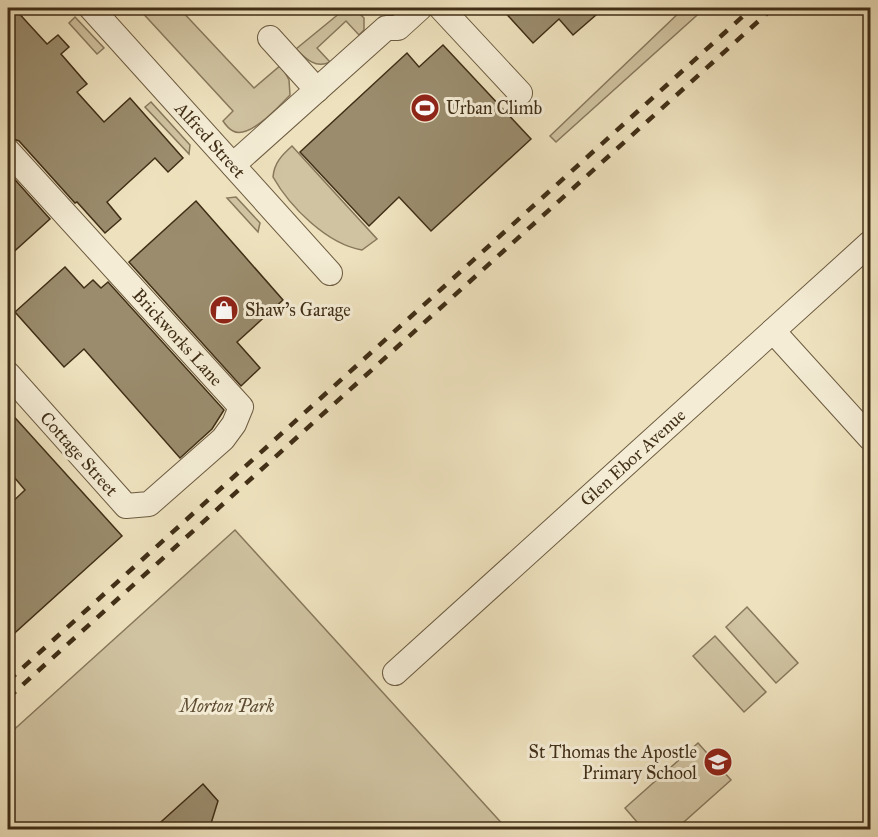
<svg xmlns="http://www.w3.org/2000/svg" width="878" height="837" viewBox="0 0 878 837" font-family="'IM FELL Great Primer',serif">
  <rect width="100%" height="100%" fill="#eee2be"/>
  <filter id="stains"><feTurbulence type="fractalNoise" baseFrequency=".00333" numOctaves="4"/><feColorMatrix values="0 0 0 0 .2 0 0 0 0 .09 0 0 0 0 .02 0 0 0 .5 -.17"/></filter>
  <radialGradient id="worn" r=".72"><stop offset=".6" stop-color="#630" stop-opacity="0"/><stop offset="1" stop-color="#630" stop-opacity=".3"/></radialGradient>
  <g fill="#d0c3a1" stroke="#88785c" stroke-width="1.5">
    <path d="M138,8H179L254,88L281,65L289,80L290,95C279,106 249,140 233,131C229,129 225,124 223,121L233,111Z"/>
    <path d="M346,8H354L364,18V30L359,35L346,21L317,48L330,62C316,69 306,59 296,49Z"/>
    <path d="M684,8H705L556,142L550,136Z"/>
    <path d="M75,17L104,48L97,54L69,23Z"/>
    <path d="M151,102L190,145L189,154L145,107Z"/>
    <path d="M292,146L377,239L362,250C327,244 290,207 273,177C274,163 282,155 292,146Z"/>
    <path d="M236,197L260,223L258,232L227,198Z"/>
    <path d="M235,530L507,829H8V735Z"/>
    <path d="M747,607L798,663L776,683L726,627Z"/>
    <path d="M715,636L766,692L744,712L693,656Z"/>
    <path d="M698,743L731,780L676,829H643L625,808Z"/>
  </g>
  <g fill="#9a8c6d" stroke="#402e16" stroke-width="1.5">
    <path d="M8,8H14L47,44L58,35L69,47L61,54L87,84L77,92L104,122L130,98L183,158L168,172L155,158L107,202L121,219L105,233L77,202L75,203L19,141L8,137Z"/>
    <path d="M501,8H604L573,35L559,19L533,43Z"/>
    <path d="M443,45L531,139L431,231L399,197L369,226L300,152L407,53L419,67Z"/>
    <path d="M9,173L50,219L8,257V174Z"/>
    <path d="M196,201L283,300L237,342L260,368L241,386L129,262Z"/>
    <path d="M65,267L84,288L93,280L101,288L108,282L224,410L212,429L180,458L84,349L64,367L15,312Z"/>
    <path d="M8,410L122,536L8,639V506L25,490L8,470Z"/>
    <path d="M203,784L218,801L209,830H152Z"/>
  </g>
  <g fill="none" stroke-linecap="round" stroke-linejoin="round">
    <g stroke="#6c5b40" stroke-width="26">
      <g id="minor">
        <path id="s1" d="M91,8L330,273"/>
        <path d="M441,8L520,93"/>
        <path d="M270,38L317,90"/>
        <path id="s2" d="M8,151L241,407L234,424L223,439L149,504L126,506L8,374"/>
        <path d="M233,165L386,28H398L420,8"/>
        <path d="M773,331L870,438"/>
        <path id="s3" d="M395,673L870,243"/>
      </g>
    </g>
    <use href="#minor" stroke="#f4ecd5" stroke-width="24"/>
    <g stroke="#402e16" stroke-width="4.5" stroke-dasharray="10 10" stroke-linecap="butt">
      <path d="M8,681L752,8"/>
      <path d="M8,698L773,8"/>
    </g>
  </g>
  <defs>
    <g id="stadium-disc" transform="scale(1.5)"><circle r="9.5" fill="#8f2418" stroke="#f4ecd5"/><path d="M0-5a6.5 5 0 1 0 0 10a6.5 5 0 1 0 0-10ZM-3.5-1.8h7v3.6h-7Z" fill="#fff"/></g>
    <g id="shop-disc" transform="scale(1.5)"><circle r="9.5" fill="#8f2418" stroke="#f4ecd5"/><path d="M-5-2.5h2.3a2.7 3.5 0 0 1 5.4 0H5L5.5 6h-11ZM-1.5-2.5h3a1.5 2.3 0 0 0-3 0Z" fill="#fff"/></g>
    <g id="school-disc" transform="scale(1.5)"><circle r="9.5" fill="#8f2418" stroke="#f4ecd5"/><path d="M0-5L7-2L0 1L-7-2ZM-4 1L0 2.5L4 1V4Q0 6-4 4Z" fill="#fff"/></g>
  </defs>
  <g fill-rule="evenodd">
    <use href="#stadium-disc" x="425" y="108"/>
    <use href="#shop-disc" x="224" y="310"/>
    <use href="#school-disc" x="718" y="762"/>
  </g>
  <g text-anchor="middle" stroke-width="6" stroke-linejoin="round" paint-order="stroke">
    <g font-size="18" fill="#402e16" stroke="#f4ecd5" text-anchor="start">
      <text x="446" y="114">Urban Climb</text>
      <text x="245" y="316">Shaw's Garage</text>
      <text x="697" y="758" text-anchor="end">St Thomas the Apostle<tspan x="697" dy="21">Primary School</tspan></text>
    </g>
    <g font-size="18" fill="#402e16" stroke="#f4ecd5">
      <text dy="6" stroke="none"><textPath href="#s1" startOffset="178">Alfred Street</textPath></text>
      <text dy="6" stroke="none"><textPath href="#s2" startOffset="252">Brickworks Lane</textPath></text>
      <text transform="translate(79 454) rotate(48)" y="6">Cottage Street</text>
      <text dy="6" stroke="none"><textPath href="#s3" startOffset="321">Glen Ebor Avenue</textPath></text>
    </g>
    <g font-size="18" font-style="italic" fill="#5d4c32" stroke="#f4ecd5">
      <text x="227" y="712">Morton Park</text>
    </g>
  </g>
  <rect width="878" height="837" fill="none" stroke="#eee2be" stroke-width="30"/>
  <rect x="9" y="9" width="860" height="819" fill="none" stroke="#402e16" stroke-width="3"/>
  <rect x="15" y="15" width="848" height="807" fill="none" stroke="#402e16" stroke-width="1.5"/>
  <rect width="100%" height="100%" filter="url(#stains)"/>
  <rect width="100%" height="100%" fill="url(#worn)"/>
</svg>
